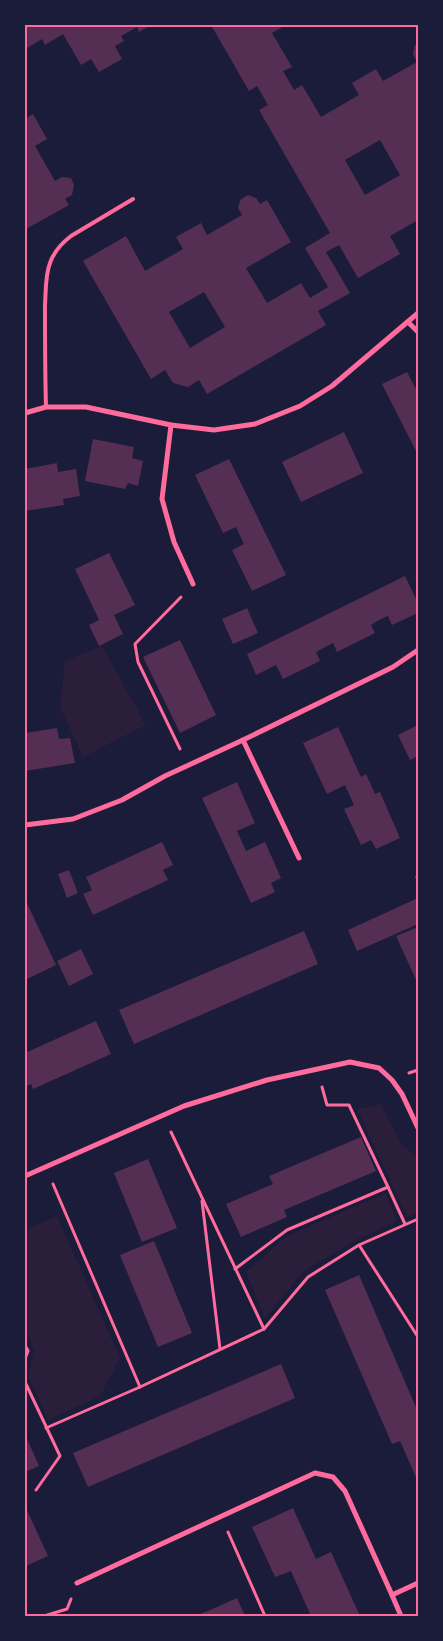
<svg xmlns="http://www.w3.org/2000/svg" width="443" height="1641" viewBox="0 0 443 1641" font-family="'Times New Roman',serif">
  <rect width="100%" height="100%" fill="#1b1b3a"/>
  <g fill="#2a1e3b">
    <path d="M102,646L146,725L83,757L60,707L65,661Z"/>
    <path d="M381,1104L402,1145L418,1157V1212L407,1217L357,1109Z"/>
    <path d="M386,1193L397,1221L358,1239L304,1271L265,1318L246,1272L287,1236Z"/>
    <path d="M57,1216L120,1358L100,1396L48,1420L28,1375L35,1351L25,1330V1230Z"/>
  </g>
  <g fill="#542f53" fill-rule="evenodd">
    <path d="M25,25H151L139,32L137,27L121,36L124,41L115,46L122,59L99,72L91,59L81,65L63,34L45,45L42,39L25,49Z"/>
    <path d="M211,25H286L272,33L292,67L283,71L294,90L302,85L321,117L359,95L352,83L376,69L383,81L417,62L413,54L415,45L418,43V220L390,236L400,254L358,278L339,245L326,252L350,293L318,311L326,325L207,394L199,380L188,387L173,383L165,370L151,379L83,261L126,236L145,271L183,249L176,237L201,223L207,235L242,215L238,208L240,200L248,195L256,198L260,204L267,200L291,242L246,268L267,303L301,283L310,298L328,287L305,248L330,233L259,110L268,105L257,86L249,91ZM380,140L400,175L365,195L345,160ZM204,292L225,327L190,348L169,312Z"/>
    <path d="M33,114L47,139L35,146L55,181L62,177L71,178L74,185L72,195L65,199L69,205L26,229L25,119Z"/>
    <path d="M407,372L418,393V455L382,384Z"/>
    <path d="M344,432L363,473L301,502L282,462Z"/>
    <path d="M93,439L134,447L132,458L143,461L138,486L128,483L125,489L85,481Z"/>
    <path d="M229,459L286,575L252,591L232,550L244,544L236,527L223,533L195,475Z"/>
    <path d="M57,463L58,472L76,469L80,496L63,499L64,505L25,511V469Z"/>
    <path d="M109,553L135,605L114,615L123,634L99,646L89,625L99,620L75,569Z"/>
    <path d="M405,576L418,603V613L392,625L388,616L379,620L371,625L375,633L337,652L333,643L316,652L320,661L283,679L276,665L256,675L247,654Z"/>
    <path d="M247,608L258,633L233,644L222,619Z"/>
    <path d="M180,640L216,715L180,733L143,657Z"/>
    <path d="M418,725V756L410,760L398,735Z"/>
    <path d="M338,727L361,777L366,774L375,794L380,792L400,838L376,849L371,840L361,845L344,809L354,805L345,785L327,794L303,743Z"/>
    <path d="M57,728L59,739L70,738L75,763L25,771V733Z"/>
    <path d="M237,782L255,823L237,831L246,851L265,842L281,878L271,883L275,892L251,903L202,798Z"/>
    <path d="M162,842L173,865L163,870L168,880L93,915L83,894L92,890L86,877Z"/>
    <path d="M69,870L78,893L67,898L58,874Z"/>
    <path d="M418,898V924L357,951L348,930Z"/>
    <path d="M25,899L56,965L25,980Z"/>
    <path d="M418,927V984L396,936Z"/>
    <path d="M304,931L318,964L134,1044L119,1010Z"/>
    <path d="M81,949L93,974L69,986L57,961Z"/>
    <path d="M96,1021L111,1054L33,1089L31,1084L25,1087V1053Z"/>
    <path d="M361,1137L376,1171L284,1210L287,1217L241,1237L226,1204L273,1184L269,1176Z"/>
    <path d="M148,1159L177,1228L142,1242L114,1173Z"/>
    <path d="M154,1241L192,1333L158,1347L120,1255Z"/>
    <path d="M359,1275L418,1412V1482L400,1441L392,1444L325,1290Z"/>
    <path d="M281,1364L295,1398L88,1487L73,1453Z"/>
    <path d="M25,1434L39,1466L25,1472Z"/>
    <path d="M25,1506L48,1556L26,1566L25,1564Z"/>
    <path d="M293,1508L316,1559L331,1552L360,1616H311L291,1571L275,1577L252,1527Z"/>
    <path d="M237,1598L245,1616H195L215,1608Z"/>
  </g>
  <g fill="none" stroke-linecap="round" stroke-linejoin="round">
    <g stroke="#ff6b9d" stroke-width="3">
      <path d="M180,749L138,662L135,644L181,597"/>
      <path d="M417,877H418"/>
      <path d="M409,1073L418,1070"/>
      <path d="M53,1184L140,1387"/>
      <path d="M388,1187L405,1224"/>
      <path d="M202,1201L220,1349"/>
      <path d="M359,1245L418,1337"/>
      <path d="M235,1269L287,1230L388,1187L349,1105H327L322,1087"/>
      <path d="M264,1329L308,1277L359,1245L418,1219"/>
      <path d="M25,1345L28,1351L25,1359"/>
      <path d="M25,1382L60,1456L36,1490"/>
      <path d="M46,1428L140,1387L264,1329L171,1132"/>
      <path d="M228,1532L265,1616"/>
      <path d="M44,1616L67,1609L71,1599"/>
    </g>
    <path stroke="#ff6b9d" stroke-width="4" d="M46,407C45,373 45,339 45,305C46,291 45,276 50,263C54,251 62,243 71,236L133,199"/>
    <g stroke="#ff6b9d" stroke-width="5">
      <path d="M408,322L418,332"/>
      <path d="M25,413L46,407H86L171,425L214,430L255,424L300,406L332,386L418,313"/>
      <path d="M171,425L162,499L174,542L193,584"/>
      <path d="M243,740L299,858"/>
      <path d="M25,825L73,819L122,800L165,776L243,740L393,667L418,650"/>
      <path d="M25,1176L184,1106L267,1080L350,1062L379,1068L392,1080L402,1094L418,1128"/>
      <path d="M77,1583L315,1473L333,1477L345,1491L392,1595L418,1583"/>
      <path d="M392,1595L401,1616"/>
    </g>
  </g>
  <rect width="443" height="1641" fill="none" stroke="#1b1b3a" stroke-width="52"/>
  <rect x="26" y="26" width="391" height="1589" fill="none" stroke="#ff6b9d" stroke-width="2"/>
</svg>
